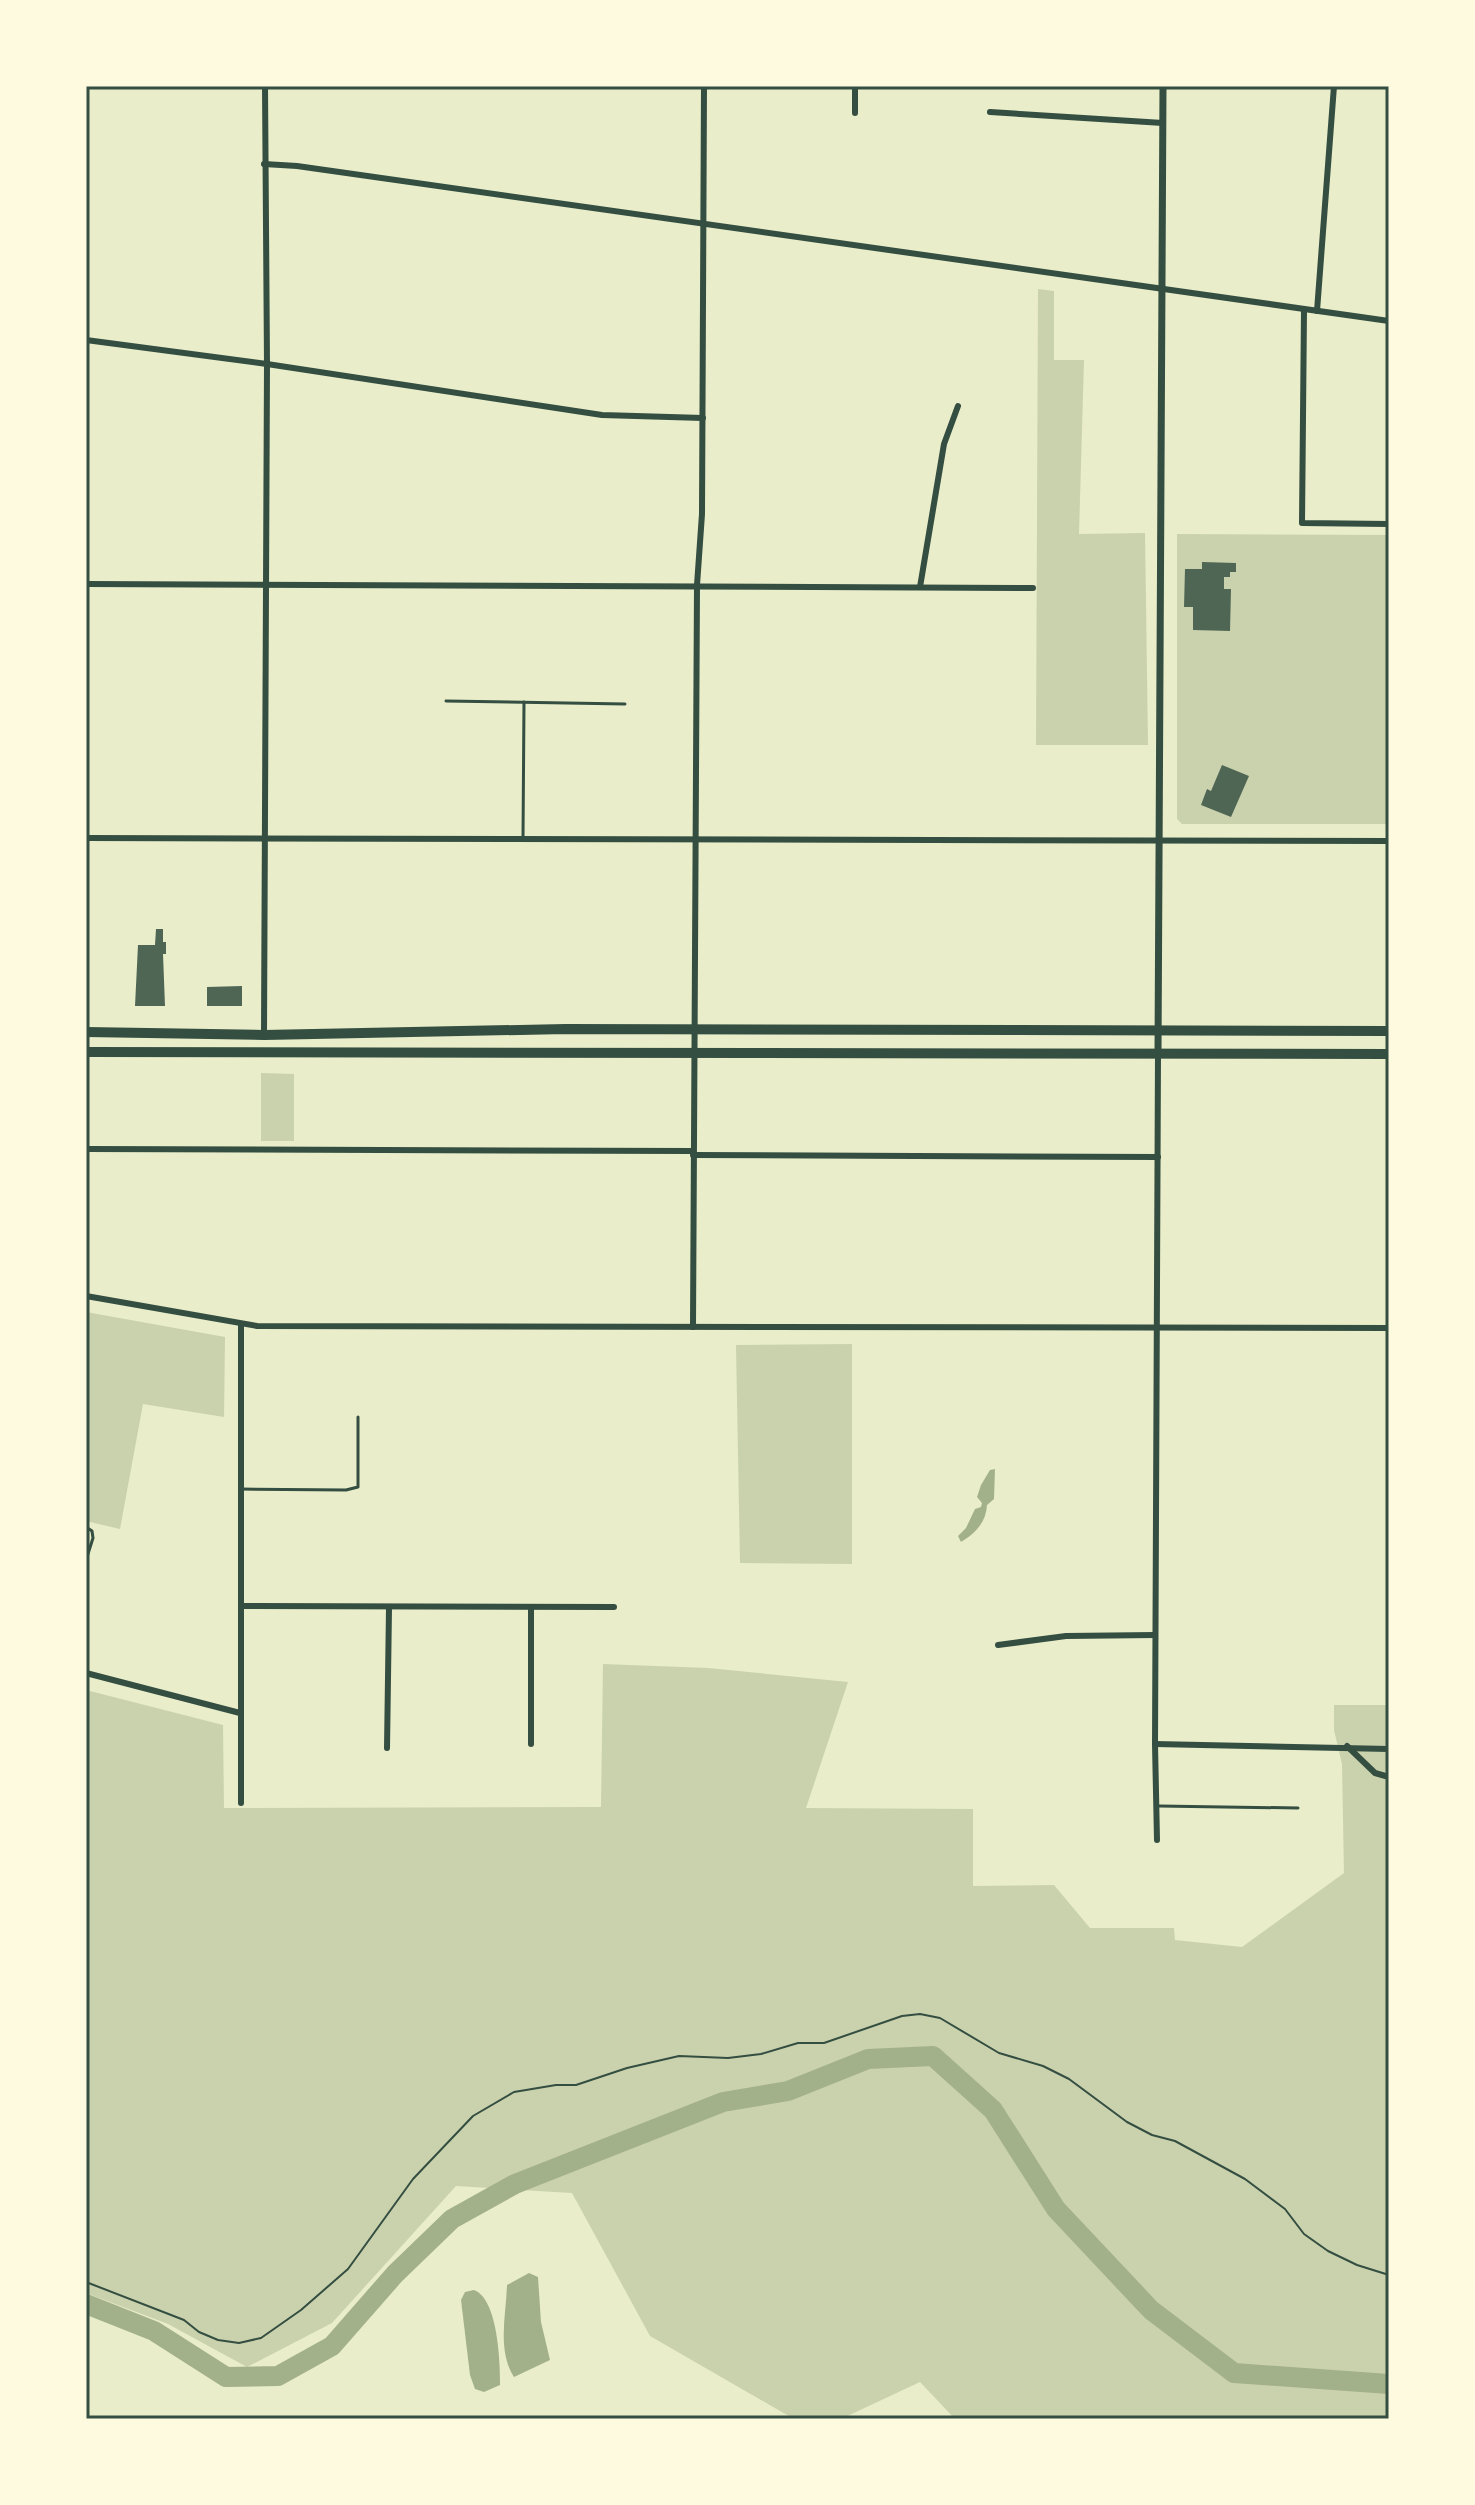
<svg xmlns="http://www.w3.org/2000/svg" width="1475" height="2505" viewBox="0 0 1475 2505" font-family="'Noto Sans',sans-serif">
  <rect width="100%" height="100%" fill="#e9edc9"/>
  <g fill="#cad2ad">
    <path d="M1038,289L1054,291V360H1084L1079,534L1145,533L1148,745H1036Z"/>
    <path d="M1177,534L1389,535V824H1182L1177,819Z"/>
    <path d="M261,1073L294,1074V1141H261Z"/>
    <path d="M86,1312L225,1337L224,1417L143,1404L120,1529L86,1521Z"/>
    <path d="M852,1344V1564L740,1563L736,1345Z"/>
    <path d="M603,1664L708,1668L848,1682L806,1808L973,1809V1886L1054,1885L1090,1928H1174L1175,1940L1242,1947L1344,1873L1342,1764L1334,1730V1705H1389V2419H955L920,2382L841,2419H794L650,2336L572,2193L456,2186L332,2323L247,2367L168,2324L86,2293V1690L223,1725L224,1808L601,1807Z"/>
  </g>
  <g fill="#a3b18a">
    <path d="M995,1469L994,1499L987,1505C986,1522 976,1533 961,1542L958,1536L966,1528L975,1509L981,1507L982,1503L977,1497L981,1485L990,1470Z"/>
    <path d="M529,2273L538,2277L541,2322L550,2360L514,2377C497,2350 506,2316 507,2285Z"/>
    <path d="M474,2290C498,2299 500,2362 500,2385L484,2392L475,2389L470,2375L461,2300L465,2292Z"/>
  </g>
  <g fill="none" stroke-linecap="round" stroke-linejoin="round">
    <path stroke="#a3b18a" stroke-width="20" d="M86,2304L154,2331L226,2377L278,2376L332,2346L395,2274L452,2219L515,2184L723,2102L788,2091L868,2059L933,2056L993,2110L1056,2209L1151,2310L1234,2373L1389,2384"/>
  </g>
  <g fill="#4f6655">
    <path d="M1202,562L1236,563V572H1230V577H1224V589H1231L1230,631L1193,630V607H1184L1185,569H1202Z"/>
    <path d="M1222,765L1249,776L1231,817L1201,805L1207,789L1211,791Z"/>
    <path d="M156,929H163V942H166V954H163L165,1006H135L138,945H155Z"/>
    <path d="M242,986V1006H207V987Z"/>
  </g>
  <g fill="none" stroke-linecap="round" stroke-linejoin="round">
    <path stroke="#344e41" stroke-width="2" d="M86,2282L184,2320L199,2332L218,2340L239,2343L261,2338L301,2310L348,2269L413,2179L473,2116L514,2092L556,2085H576L627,2068L679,2056L728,2058L761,2054L798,2043H824L902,2016L920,2014L940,2018L999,2053L1043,2066L1069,2079L1127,2122L1152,2135L1175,2141L1245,2179L1285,2209L1304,2234L1328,2251L1357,2265L1389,2275"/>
    <g stroke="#344e41" stroke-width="3">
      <path d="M446,701L625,704"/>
      <path d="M523,838L524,702"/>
      <path d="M240,1489L346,1490L358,1487V1417"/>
      <path d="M86,1527L92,1531L93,1538L87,1557"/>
      <path d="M1159,1806L1298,1808"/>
    </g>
    <g stroke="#344e41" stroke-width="6">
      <path d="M990,112L1163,123"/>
      <path d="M855,113V86"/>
      <path d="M264,164L297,166L1389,321"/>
      <path d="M1304,310L1302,523L1389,524"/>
      <path d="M1317,311L1334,86"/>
      <path d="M86,340L267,364L602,415L703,418"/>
      <path d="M86,584L1033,588"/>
      <path d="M920,587L944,444L958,406"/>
      <path d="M86,838L1389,841"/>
      <path d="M264,1035L267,364L265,86"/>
      <path d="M86,1149L693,1151"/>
      <path d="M693,1155L1158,1157"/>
      <path d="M86,1296L257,1326L1389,1328"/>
      <path d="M693,1327L697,585L702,514L704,86"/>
      <path d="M241,1606L614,1607"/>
      <path d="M531,1608V1744"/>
      <path d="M998,1645L1066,1636L1155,1635"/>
      <path d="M86,1673L240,1713"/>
      <path d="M1155,1744L1389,1749"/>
      <path d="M1347,1746L1375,1773L1389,1777"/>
      <path d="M387,1748L389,1608"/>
      <path d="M241,1803V1324"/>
      <path d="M1157,1840L1155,1744L1158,1053"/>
    </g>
    <path stroke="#344e41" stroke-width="7" d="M1158,1053L1163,86"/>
    <g stroke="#344e41" stroke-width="10">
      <path d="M86,1032L264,1035L566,1029L1389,1031"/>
      <path d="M86,1052L1389,1054"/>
    </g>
  </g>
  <rect width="1475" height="2505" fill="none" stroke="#fefae0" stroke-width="176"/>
  <rect x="88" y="88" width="1299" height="2329" fill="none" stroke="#344e41" stroke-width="3"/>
</svg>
